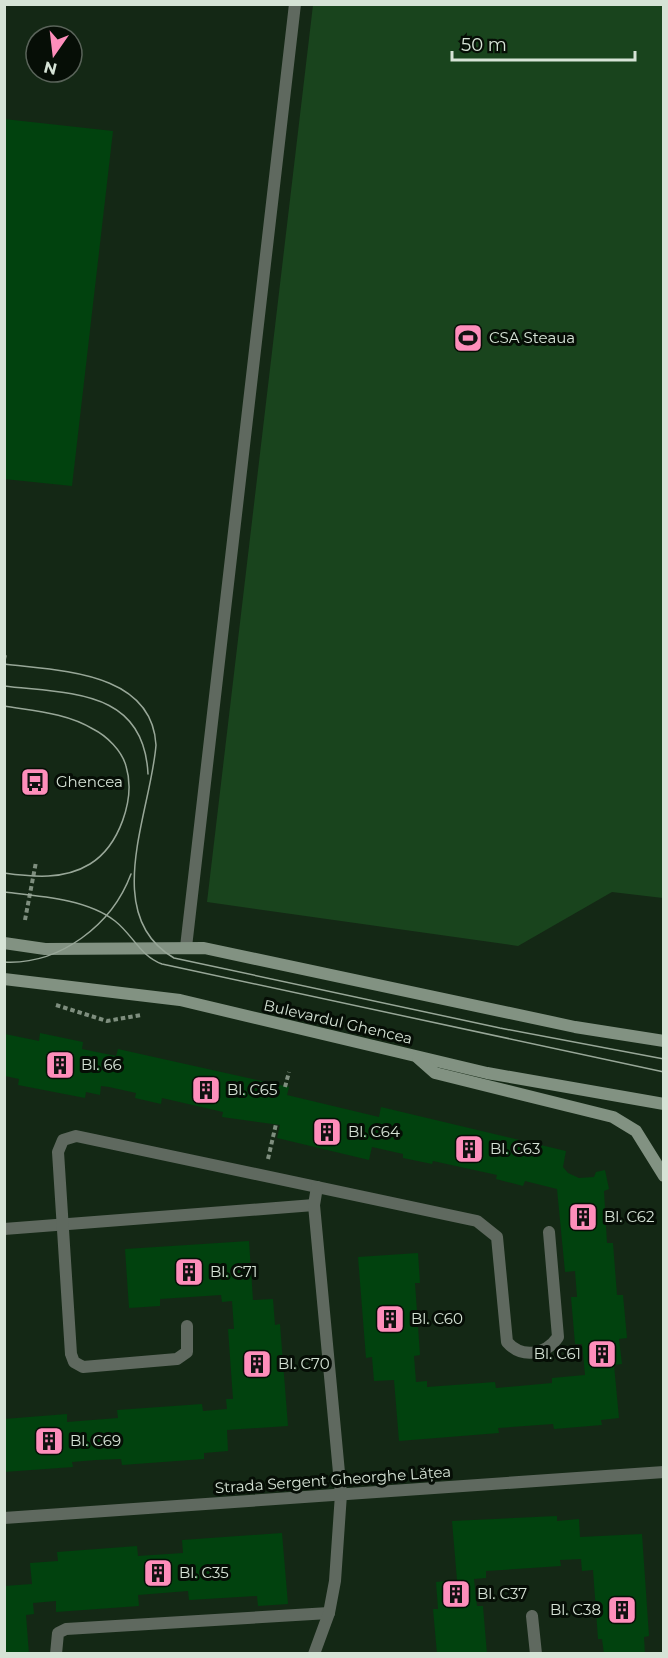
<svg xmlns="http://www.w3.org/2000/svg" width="668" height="1658" viewBox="0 0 668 1658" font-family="Montserrat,sans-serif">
  <rect width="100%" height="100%" fill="#142815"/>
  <path fill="#19441d" d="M313,5H663V898L612,892L518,946L207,902Z"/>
  <g fill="#01420e">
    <path d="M4,119L113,131L72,486L4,479Z"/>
    <path d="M40,1033L83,1042L82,1049L116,1056L118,1049L289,1087L287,1095L379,1117L381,1107L566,1151L563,1167L568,1173L579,1178L594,1177L596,1172L605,1170L609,1189L604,1191L607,1243H613L617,1295H623L627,1338L619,1339L622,1364L614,1365L619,1418L601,1420L602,1425L554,1429L553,1424L498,1428L499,1433L399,1441L394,1380L374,1381L372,1357L366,1358L358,1257L418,1253L420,1283H415L420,1355L414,1356L416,1382L427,1381V1387L495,1382L496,1388L552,1383V1378L585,1375L582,1344H575L571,1297H577L575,1271L565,1272L557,1189L525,1181L523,1186L496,1179L497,1175L433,1161L432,1164L403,1158V1154L372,1147L369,1160L277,1138L280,1125L222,1117L223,1112L162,1098L161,1104L135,1098L136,1093L109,1087L101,1086L100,1095L86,1092L85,1098L18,1085L19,1079L5,1076V1034L39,1041Z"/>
    <path d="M249,1241L253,1300L273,1299L275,1325L280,1324L288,1426L227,1430L228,1451L204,1453V1459L122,1465L121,1459L96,1460L72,1462L73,1467L4,1472V1419L67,1414V1422L118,1418L117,1410L202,1404L203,1411L227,1409L226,1399H233L228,1329H234L232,1301L222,1302L221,1295L160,1299V1306L129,1308L125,1249Z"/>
    <path d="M557,1516V1521L579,1519L580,1537L642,1534L649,1636L644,1637L645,1654H604L602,1639H598L593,1570L582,1571L581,1559L560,1560L561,1566L486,1571V1578L474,1579L477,1606H483L487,1654H437L433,1609H438L436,1582L457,1580L452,1521Z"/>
    <path d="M282,1533L288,1604L258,1606L257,1596L189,1600L188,1591L138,1595L139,1606L56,1612V1601L33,1603L34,1614L26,1615L29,1654H4V1586L32,1584L30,1563L58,1561L57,1552L137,1546L138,1556L183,1553L182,1540Z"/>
  </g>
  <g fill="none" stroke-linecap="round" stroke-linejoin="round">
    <g stroke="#7e8e7e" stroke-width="4" stroke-dasharray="4.5 3" stroke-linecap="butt">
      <path d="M4,659L5,655"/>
      <path d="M25,920L36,862"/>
      <path d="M56,1005L107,1021L141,1015"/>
      <path d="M285,1087L289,1072"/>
      <path d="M268,1159L276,1124"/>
    </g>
    <g stroke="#5f695f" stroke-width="12">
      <path d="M186,947L295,4"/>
      <path d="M4,1229L314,1205"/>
      <path d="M187,1326V1352L177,1359L83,1367L74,1362L71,1354L58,1152L63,1140L76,1136L477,1221L497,1237L507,1342C521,1358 545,1356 558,1337L549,1232"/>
      <path d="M532,1616L536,1654"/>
      <path d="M56,1654L58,1633L66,1629L329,1613"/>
      <path d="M314,1654L329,1613L335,1581L341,1494L314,1205L317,1187"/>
    </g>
    <path stroke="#5f695f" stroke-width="12" d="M4,1518L664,1472"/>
    <g stroke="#829282" stroke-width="12">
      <path d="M4,943L45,949L204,948L575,1027L664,1041"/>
      <path d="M4,979L180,1000L487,1073L664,1104"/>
      <path d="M418,1058L435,1073L613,1117L636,1131L664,1176"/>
    </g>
    <g stroke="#98a798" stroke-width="1.5">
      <path d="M4,664C59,671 152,671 156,745C151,812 100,915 174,958L500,1028L664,1059"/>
      <path d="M4,686C70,694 144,689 148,774"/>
      <path d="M4,706C35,711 67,713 93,729C107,736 122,751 126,766C136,799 119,846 90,864C64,880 33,877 4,873"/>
      <path d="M4,892C39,896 87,899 115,921C133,935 140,956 162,964L664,1072"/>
      <path d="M4,962C60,965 112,925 131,874"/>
    </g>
  </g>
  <defs>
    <g id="stadium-square" transform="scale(1.5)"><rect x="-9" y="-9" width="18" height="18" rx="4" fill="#fe8ebb" stroke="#060e06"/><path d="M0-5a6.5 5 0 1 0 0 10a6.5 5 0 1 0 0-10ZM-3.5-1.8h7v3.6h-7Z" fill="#111"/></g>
    <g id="bus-square" transform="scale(1.5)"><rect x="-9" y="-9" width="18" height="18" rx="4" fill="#fe8ebb" stroke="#060e06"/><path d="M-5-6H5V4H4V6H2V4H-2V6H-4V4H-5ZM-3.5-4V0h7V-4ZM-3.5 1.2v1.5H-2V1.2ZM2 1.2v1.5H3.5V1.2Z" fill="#111"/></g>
    <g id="building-square" transform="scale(1.5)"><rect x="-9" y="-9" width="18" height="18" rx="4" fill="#fe8ebb" stroke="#060e06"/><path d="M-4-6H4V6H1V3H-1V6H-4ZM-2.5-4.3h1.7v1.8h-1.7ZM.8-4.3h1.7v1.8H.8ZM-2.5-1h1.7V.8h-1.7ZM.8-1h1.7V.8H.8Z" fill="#111"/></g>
  </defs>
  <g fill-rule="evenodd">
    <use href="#stadium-square" x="468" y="338"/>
    <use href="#bus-square" x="35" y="782"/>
    <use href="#building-square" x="60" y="1065"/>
    <use href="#building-square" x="206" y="1090"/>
    <use href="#building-square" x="327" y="1132"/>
    <use href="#building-square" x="469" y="1149"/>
    <use href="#building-square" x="583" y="1217"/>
    <use href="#building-square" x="189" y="1272"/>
    <use href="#building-square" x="390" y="1319"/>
    <use href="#building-square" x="602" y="1354"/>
    <use href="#building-square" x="257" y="1364"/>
    <use href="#building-square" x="49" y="1441"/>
    <use href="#building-square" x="158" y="1573"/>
    <use href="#building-square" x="456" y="1594"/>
    <use href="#building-square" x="622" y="1610"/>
  </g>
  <g text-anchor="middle" stroke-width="6" stroke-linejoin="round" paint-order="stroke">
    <g font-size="15" fill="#d6e3d6" stroke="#060e06" text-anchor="start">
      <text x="489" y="343">CSA Steaua</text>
      <text x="56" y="787">Ghencea</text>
      <text x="81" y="1070">Bl. 66</text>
      <text x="227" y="1095">Bl. C65</text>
      <text x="348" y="1137">Bl. C64</text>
      <text x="490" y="1154">Bl. C63</text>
      <text x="604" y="1222">Bl. C62</text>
      <text x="210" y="1277">Bl. C71</text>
      <text x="411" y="1324">Bl. C60</text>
      <text x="581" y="1359" text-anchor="end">Bl. C61</text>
      <text x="278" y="1369">Bl. C70</text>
      <text x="70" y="1446">Bl. C69</text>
      <text x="179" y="1578">Bl. C35</text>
      <text x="477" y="1599">Bl. C37</text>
      <text x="601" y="1615" text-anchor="end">Bl. C38</text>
    </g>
    <g font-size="15" fill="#d6e3d6" stroke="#060e06">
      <text transform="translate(338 1022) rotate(13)" y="5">Bulevardul Ghencea</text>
      <text transform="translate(333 1480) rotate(-4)" y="5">Strada Sergent Gheorghe Lățea</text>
    </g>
  </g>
  <rect width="668" height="1658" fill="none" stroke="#d6e3d6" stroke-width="12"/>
  <g transform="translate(54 54) rotate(194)"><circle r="28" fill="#060e06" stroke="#596359" stroke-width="1.5"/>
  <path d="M0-4.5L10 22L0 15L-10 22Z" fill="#fe8ebb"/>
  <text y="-9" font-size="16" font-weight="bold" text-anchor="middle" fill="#d6e3d6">N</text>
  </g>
  <path d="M452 51v9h183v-9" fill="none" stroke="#d6e3d6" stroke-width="3"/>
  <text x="461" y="51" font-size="18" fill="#d6e3d6" stroke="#060e06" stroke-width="4.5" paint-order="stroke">50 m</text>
</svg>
